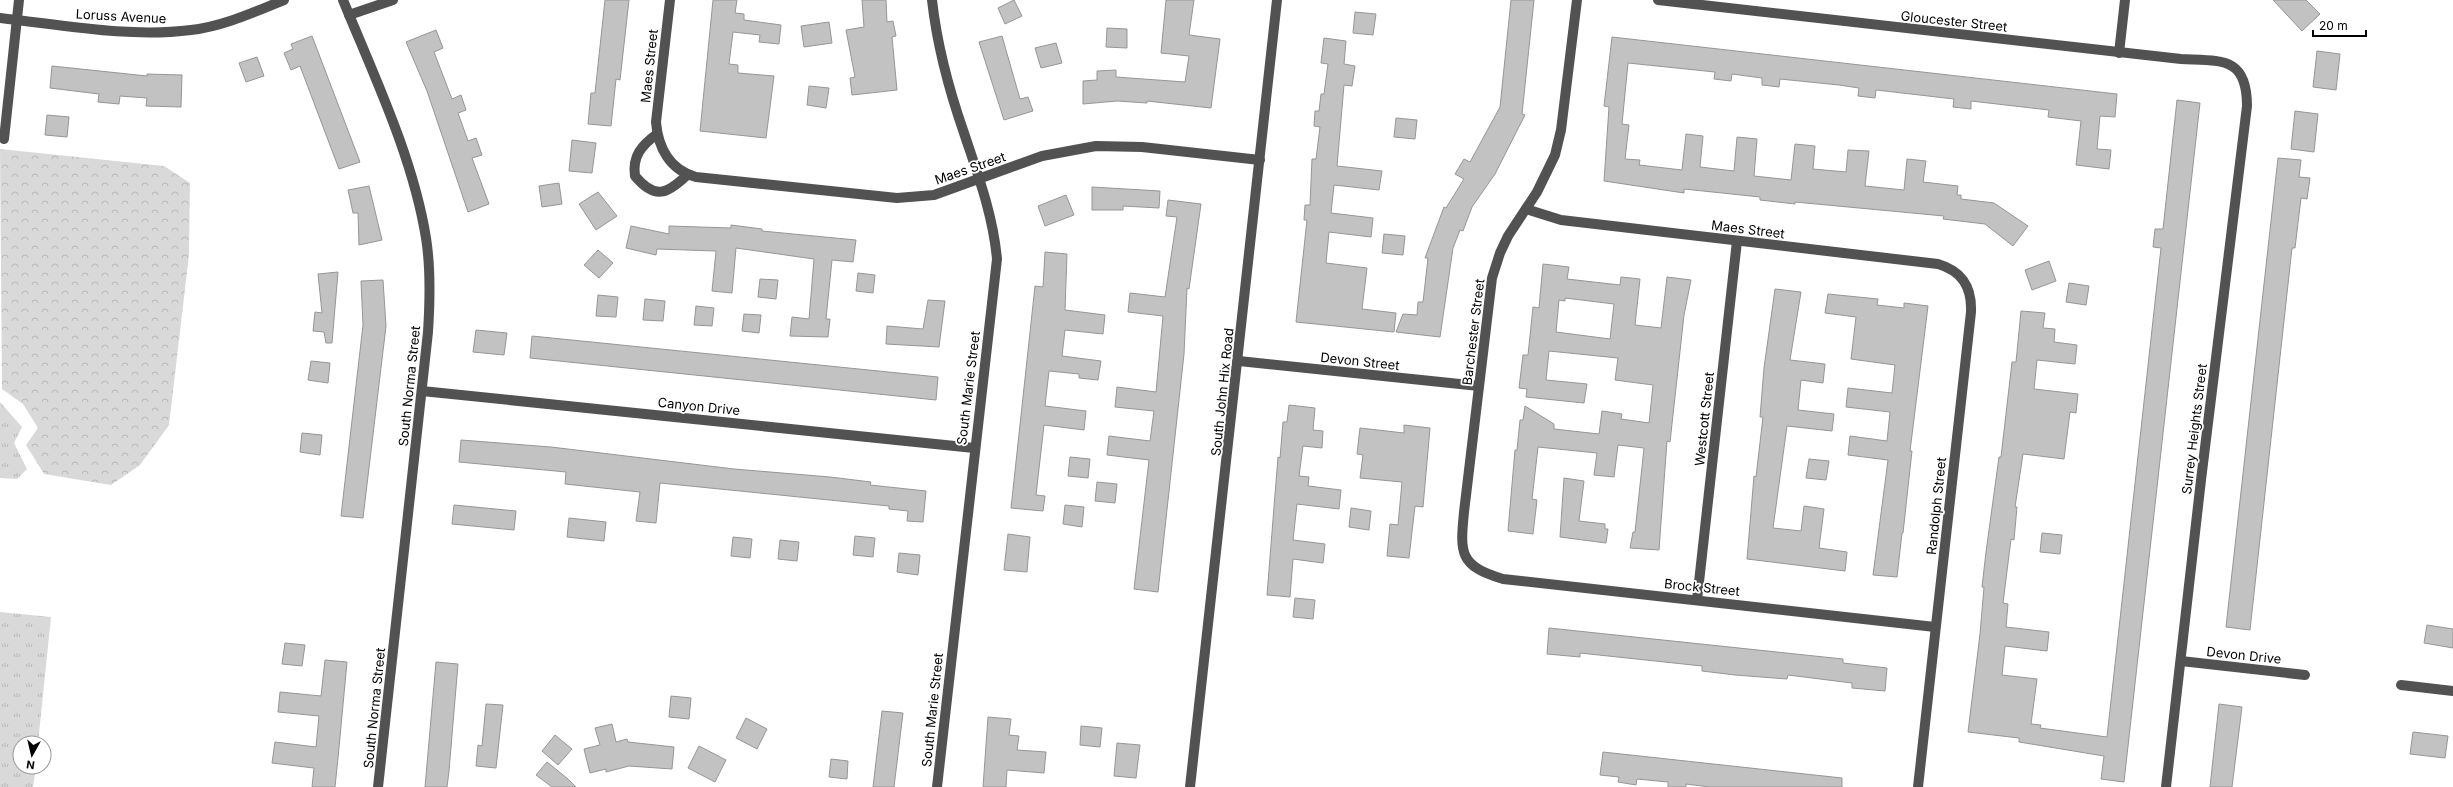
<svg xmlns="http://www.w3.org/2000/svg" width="2453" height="787" viewBox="0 0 2453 787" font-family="Inter,sans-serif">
  <defs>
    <pattern id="grass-tufts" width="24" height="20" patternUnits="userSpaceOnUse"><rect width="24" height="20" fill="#d9d9d9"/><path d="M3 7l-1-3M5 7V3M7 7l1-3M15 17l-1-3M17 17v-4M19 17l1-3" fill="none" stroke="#b8b8b8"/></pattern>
    <pattern id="forest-crowns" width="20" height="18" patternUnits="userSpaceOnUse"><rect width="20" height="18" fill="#d9d9d9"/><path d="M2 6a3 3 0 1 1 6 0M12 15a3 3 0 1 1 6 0" fill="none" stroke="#b8b8b8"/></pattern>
  </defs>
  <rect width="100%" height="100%" fill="#fff"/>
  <g fill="url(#grass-tufts)">
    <path d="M0,402L22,427L14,443L27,469L17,479L0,478Z"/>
    <path d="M0,612L51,617L38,743H20V767H36L33,787H0Z"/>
  </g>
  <path fill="url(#forest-crowns)" d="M0,149L164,166L190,183L189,255L169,425L140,465L111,485L44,474L26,445L38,428L23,404L2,389Z"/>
  <g fill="#c2c2c2" stroke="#969696" fill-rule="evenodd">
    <path d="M605,0H629L620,80L616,79L611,126L588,124L591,93H595Z"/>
    <path d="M713,0H737L735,13L744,14V20L781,25L779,44L759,42L760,35L733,32L729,64L738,65V73L774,76L766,138L700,131Z"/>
    <path d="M862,0H886L887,22L893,21L896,36L892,37L897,90L852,95L850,78L855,77L846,30L864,27Z"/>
    <path d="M1014,0L1022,16L1005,24L998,8Z"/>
    <path d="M1166,0H1194L1189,35L1220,39L1211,108L1147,101V103L1117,101L1083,104V81L1097,80V71L1116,70V77L1185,82L1189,56L1161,53Z"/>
    <path d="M1511,0H1534L1522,114L1525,115L1495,174L1472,207L1463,231L1460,230L1453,248L1440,337L1396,332L1403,314L1417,315L1418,302H1423L1428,258H1425L1444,207L1446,208L1464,179L1455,174L1464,159L1470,162L1500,107Z"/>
    <path d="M2273,0H2306L2320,14L2302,31Z"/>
    <path d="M1355,12L1376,14L1373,35L1353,33Z"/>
    <path d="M829,22L832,43L804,47L801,26Z"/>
    <path d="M1107,28L1127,29V48L1106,47Z"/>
    <path d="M436,30L443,48L434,52L452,99L461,95L466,110L458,113L468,141L476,138L482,155L472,158L489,204L468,212L427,91L406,42Z"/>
    <path d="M312,36L360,162L339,169L300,66L291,70L284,53L293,49L291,44Z"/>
    <path d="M1002,36L1020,99L1028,97L1033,111L1004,120L979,42Z"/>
    <path d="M1612,37L2117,94L2115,117L2100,116L2097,149L2111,150L2109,169L2076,165L2081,121L2048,117L2049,110L1971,101V109L1953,107L1954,99L1876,90L1875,98L1858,96L1859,88L1839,85L1780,79L1779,87L1762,85V78L1732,74L1731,81L1714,79L1715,72L1628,63L1622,124L1629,125L1625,159L1640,160L1639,165L1682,170L1686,134L1703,136L1700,167L1734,171L1737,137L1757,139L1754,176L1791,180L1795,144L1815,146L1813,169L1846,172L1848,150L1869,151L1865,186L1904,190L1907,159L1926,161L1923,182L1958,186L1957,195H1961V199L1994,203L2028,226L2013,246L1985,224L1943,219L1944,216L1795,202V204L1760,200V197L1684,189V193L1604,181L1609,107L1604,106Z"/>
    <path d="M1324,38L1346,41L1344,64L1355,66L1352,86L1344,85L1337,166L1382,171L1379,190L1334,185L1331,213L1373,218L1371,237L1329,232L1326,263L1367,268L1362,309L1396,313L1394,332L1296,322L1307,220H1304L1305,205H1310L1312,159H1316L1320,127L1314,126L1315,111H1319L1321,94H1324L1328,64L1321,63Z"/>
    <path d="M1056,43L1062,63L1041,68L1035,48Z"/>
    <path d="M2317,51L2340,54L2336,90L2313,87Z"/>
    <path d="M257,57L264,76L246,82L239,63Z"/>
    <path d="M52,66L147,76V74L182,75L181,107L146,106L147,98L120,96L119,104L98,102L99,94L50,88Z"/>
    <path d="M809,86L829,88L826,108L807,105Z"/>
    <path d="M2177,100L2200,103L2124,782L2101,779L2104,756L2019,742V738L1968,732L1980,634L1984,587H1982L1986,552L1999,457H2001L2012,362H2016L2021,311L2045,313L2043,328L2055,329L2054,342L2077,345L2075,364L2037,360L2034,389L2078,394L2076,413L2070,412L2064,459L2023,454L2015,507H2017L2014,540L2011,539L2003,603L2008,604L2006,627L2049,632L2047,651L2005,646L2002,675L2037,679L2031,724L2041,725L2040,728L2107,737L2161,248L2153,247L2155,229H2163Z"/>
    <path d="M2295,111L2318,114L2314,152L2291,149Z"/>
    <path d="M47,115L69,117L67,137L45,135Z"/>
    <path d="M1396,118L1417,120L1415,139L1394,137Z"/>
    <path d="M572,140L596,143L592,173L569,171Z"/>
    <path d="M2278,158L2301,160L2299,177L2310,178L2307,199L2301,198L2295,248H2292L2250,630L2226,627Z"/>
    <path d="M559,183L562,204L542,207L539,186Z"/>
    <path d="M369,186L382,240L359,245L358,213H353L348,190Z"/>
    <path d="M1092,187L1160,191L1159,208L1123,206V210H1092Z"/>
    <path d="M598,192L617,216L596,230L579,204Z"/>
    <path d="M1066,195L1074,215L1045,226L1038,206Z"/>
    <path d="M1168,200L1201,204L1189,289L1187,288L1184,354L1158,592L1134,589L1149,460L1107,455L1109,436L1150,441L1154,411L1115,407L1117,387L1156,392L1163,316L1128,312L1130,293L1165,297L1177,217L1166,216Z"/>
    <path d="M731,225L762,229V231L856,240L853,262L832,260L826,319H830L828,337L790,336L792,317L809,319L814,259L736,248L732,293L712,291L716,251L657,249L656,255L626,248L631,226L669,234V226L731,228Z"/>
    <path d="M1384,234L1405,236L1403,255L1382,253Z"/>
    <path d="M598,250L613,263L599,278L584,265Z"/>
    <path d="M1045,252L1067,254L1065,310L1105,315L1103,334L1065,330L1062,356L1101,361L1098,380L1079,378V374L1049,371L1045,406L1086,411L1084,430L1044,425L1036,495L1045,496L1043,511L1011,508L1035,286L1043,287Z"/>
    <path d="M2049,261L2056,281L2032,290L2025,270Z"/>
    <path d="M1543,264L1569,267L1567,279L1620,285L1621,277L1640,279L1635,325L1661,328L1667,277L1691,280L1684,315L1670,442L1667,441L1659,550L1630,548L1633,532H1635L1644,448L1618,445L1614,477L1594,475L1597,453L1538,447L1532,499L1537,500L1533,534L1508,531L1515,450H1517L1520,420H1523L1525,406L1554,424V429L1599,434L1602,411L1622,414L1621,419L1649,423L1653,385L1615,380L1618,358L1549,351L1546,380L1587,384L1584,403L1526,397L1527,389L1519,388L1523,355H1528L1533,307L1539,308ZM1565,298L1614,304L1610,339L1556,332L1559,300L1565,301Z"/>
    <path d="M338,272L332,343H326L324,332L313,331L315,312L322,313L318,274Z"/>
    <path d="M858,273L875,275L873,293L856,291Z"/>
    <path d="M760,279L778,280L776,299L758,297Z"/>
    <path d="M383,280L386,326L363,518L341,516L363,325L361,281Z"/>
    <path d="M2069,283L2089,286L2086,305L2066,302Z"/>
    <path d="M1775,289L1801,292L1790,360L1825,364L1823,383L1801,380L1798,410L1834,414L1832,431L1787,426L1773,528L1801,531L1804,506L1824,509L1819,548L1847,552L1845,571L1747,559L1754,476L1756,477L1763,417H1760L1764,368Z"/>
    <path d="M1828,294L1878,299L1877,305L1904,308V303L1928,306L1910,451H1912L1903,533H1902L1897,577L1873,575L1888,460L1848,455L1850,436L1887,441L1890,412L1846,407L1848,388L1892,393L1895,365L1851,359L1856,317L1825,313Z"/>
    <path d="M598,295L618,297L616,317L596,316Z"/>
    <path d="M645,299L665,301L663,321L643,320Z"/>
    <path d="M928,300L945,301L939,347L886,344L887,326L923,329Z"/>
    <path d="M696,306L714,308L712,326L694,325Z"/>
    <path d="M744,314L761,315L759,333L742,331Z"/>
    <path d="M476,330L507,333L504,355L473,352Z"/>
    <path d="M532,336L938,377L936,400L530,358Z"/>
    <path d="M311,361L330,363L328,383L308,380Z"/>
    <path d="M1289,405L1315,408L1313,430L1323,431L1322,448L1303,446L1299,476L1309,477L1308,486L1341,490L1339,509L1297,504L1293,540L1325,544L1323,563L1293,559L1290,597L1267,595L1278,457L1280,458L1283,422H1287Z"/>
    <path d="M1404,425L1430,428L1423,507L1415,506L1409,558L1387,556L1390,524L1398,525L1402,482L1360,478L1363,455L1357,454L1360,428L1404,433Z"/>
    <path d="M302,433L322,435L320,455L300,452Z"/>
    <path d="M461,440L551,447L734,469L830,477L871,482L870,485L926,491L923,522L907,521L908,511L889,509V506L660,483L656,523L636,521L640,492L565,484L566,472L459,462Z"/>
    <path d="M1070,457L1090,459L1088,478L1068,476Z"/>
    <path d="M1809,459L1829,461L1826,480L1806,478Z"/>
    <path d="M1564,478L1584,481L1579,521L1605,524V529H1608L1606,543L1560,537Z"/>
    <path d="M1097,482L1117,484L1115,503L1095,501Z"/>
    <path d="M454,505L516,511L514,530L452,524Z"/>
    <path d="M1065,505L1084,507L1082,527L1063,524Z"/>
    <path d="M1351,508L1371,511L1369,530L1349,527Z"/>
    <path d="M569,518L606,522L604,541L567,537Z"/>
    <path d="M2042,533L2062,535L2060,554L2040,552Z"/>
    <path d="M1008,534L1030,537L1027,572L1004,570Z"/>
    <path d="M855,536L875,538L873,557L853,555Z"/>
    <path d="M733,537L752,539L750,558L731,556Z"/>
    <path d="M780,540L799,542L797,561L778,559Z"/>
    <path d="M899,553L920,555L918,575L897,572Z"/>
    <path d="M1295,598L1315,600L1313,619L1293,617Z"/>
    <path d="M2427,625L2453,629V648L2424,643Z"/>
    <path d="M1549,628L1843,659V663L1887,668L1885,691L1852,688V683L1788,675L1787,679L1735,675L1702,671V666L1580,653V657L1547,654Z"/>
    <path d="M285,643L305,645L302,666L282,664Z"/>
    <path d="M325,660L347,662L338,758L335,787H312L314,768L272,763L275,742L316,747L319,716L278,712L280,692L321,696Z"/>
    <path d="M436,662L458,664L449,771L447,787H425Z"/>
    <path d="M671,696L691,698L689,719L669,717Z"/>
    <path d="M486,704L503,705L496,768L476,766L478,745L482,746Z"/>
    <path d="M2219,704L2242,707L2232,787H2210Z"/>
    <path d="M882,711L903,713L894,787H873Z"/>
    <path d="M988,717L1011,719L1009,735L1019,736L1017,750L1046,752L1044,773L1007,770L1006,787H983Z"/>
    <path d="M746,718L767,729L757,749L736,738Z"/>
    <path d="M612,724L616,742L627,739L628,742L674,747L672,769L629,766L606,772V769L590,773L584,749L600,745L595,728Z"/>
    <path d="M1081,726L1102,728L1100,747L1080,745Z"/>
    <path d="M2413,732L2448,736L2445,758L2410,754Z"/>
    <path d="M555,735L572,749L558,765L542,751Z"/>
    <path d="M1117,743L1140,745L1136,778L1114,776Z"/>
    <path d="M699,746L726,760L715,782L688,768Z"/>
    <path d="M1603,752L1842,778V787H1710L1686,784V787H1668V782L1637,779L1636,785L1618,782L1619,777L1600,775Z"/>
    <path d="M831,759L848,761L847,779L829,777Z"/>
    <path d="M547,762L568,779L576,787H552L536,775Z"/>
  </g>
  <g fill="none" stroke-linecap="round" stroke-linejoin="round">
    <g stroke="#525252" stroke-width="10">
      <path d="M343,0C374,76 413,157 426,238C431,269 430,301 428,332L378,787"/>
      <path d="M670,0L656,122C658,148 670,170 696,177L897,198L934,195L1042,156L1096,146L1142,147L1260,160"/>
      <path d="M932,0C937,45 949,90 964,133C978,175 993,215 997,259L937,787"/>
      <path d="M1577,0L1561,130L1555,155L1537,192L1508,236L1500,253L1492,278L1464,512C1460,553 1459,566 1503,579L1935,627"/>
      <path d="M1658,0L2181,59C2221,61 2247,56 2247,106L2201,480L2166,787"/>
      <path d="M349,15L393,0"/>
      <path d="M0,18C63,25 129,38 191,30C224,26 254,12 284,0"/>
      <path d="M2119,53L2125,0"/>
      <path d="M657,134C642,145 632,156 635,176C655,200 667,194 687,175"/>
      <path d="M4,139L19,0"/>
      <path d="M1526,209L1561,220L1938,264C1962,271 1972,287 1971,312L1918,787"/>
      <path d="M1239,361L1479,386"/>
      <path d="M422,391L974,448"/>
      <path d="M1697,600L1737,241"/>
      <path d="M2181,661L2305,675"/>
      <path d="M2401,685L2453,691"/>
      <path d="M1190,787L1277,0"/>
    </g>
  </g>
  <g text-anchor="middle" stroke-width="3.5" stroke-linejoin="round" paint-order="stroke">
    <g font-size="13" fill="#000" stroke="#fff">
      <text transform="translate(121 16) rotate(3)" y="5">Loruss Avenue</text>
      <text transform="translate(1954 21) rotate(6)" y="5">Gloucester Street</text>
      <text transform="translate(649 66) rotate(-84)" y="5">Maes Street</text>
      <text transform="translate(970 168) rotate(-19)" y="5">Maes Street</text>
      <text transform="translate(1748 229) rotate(7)" y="5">Maes Street</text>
      <text transform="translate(1473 332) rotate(-83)" y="5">Barchester Street</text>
      <text transform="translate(1360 361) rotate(6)" y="5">Devon Street</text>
      <text transform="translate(409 386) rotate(-84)" y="5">South Norma Street</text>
      <text transform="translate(968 388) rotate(-83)" y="5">South Marie Street</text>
      <text transform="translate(1222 392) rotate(-84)" y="5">South John Hix Road</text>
      <text transform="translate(699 406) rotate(6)" y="5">Canyon Drive</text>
      <text transform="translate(1704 419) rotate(-84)" y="5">Westcott Street</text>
      <text transform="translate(2194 429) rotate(-83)" y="5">Surrey Heights Street</text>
      <text transform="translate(1936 506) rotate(-84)" y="5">Randolph Street</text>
      <text transform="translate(1702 587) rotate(6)" y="5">Brock Street</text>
      <text transform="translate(2244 655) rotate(6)" y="5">Devon Drive</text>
      <text transform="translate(374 708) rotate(-84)" y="5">South Norma Street</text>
      <text transform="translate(932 710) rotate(-84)" y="5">South Marie Street</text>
    </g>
  </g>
  <g transform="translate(32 755) rotate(188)"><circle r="19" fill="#ffffff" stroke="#999999"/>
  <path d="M0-3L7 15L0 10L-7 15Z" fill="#000000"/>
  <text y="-6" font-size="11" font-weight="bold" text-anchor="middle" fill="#000000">N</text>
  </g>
  <path d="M2313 30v6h53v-6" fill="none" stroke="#000000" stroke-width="2"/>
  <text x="2319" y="30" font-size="12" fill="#000000" stroke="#ffffff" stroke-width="3" paint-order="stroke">20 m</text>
</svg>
